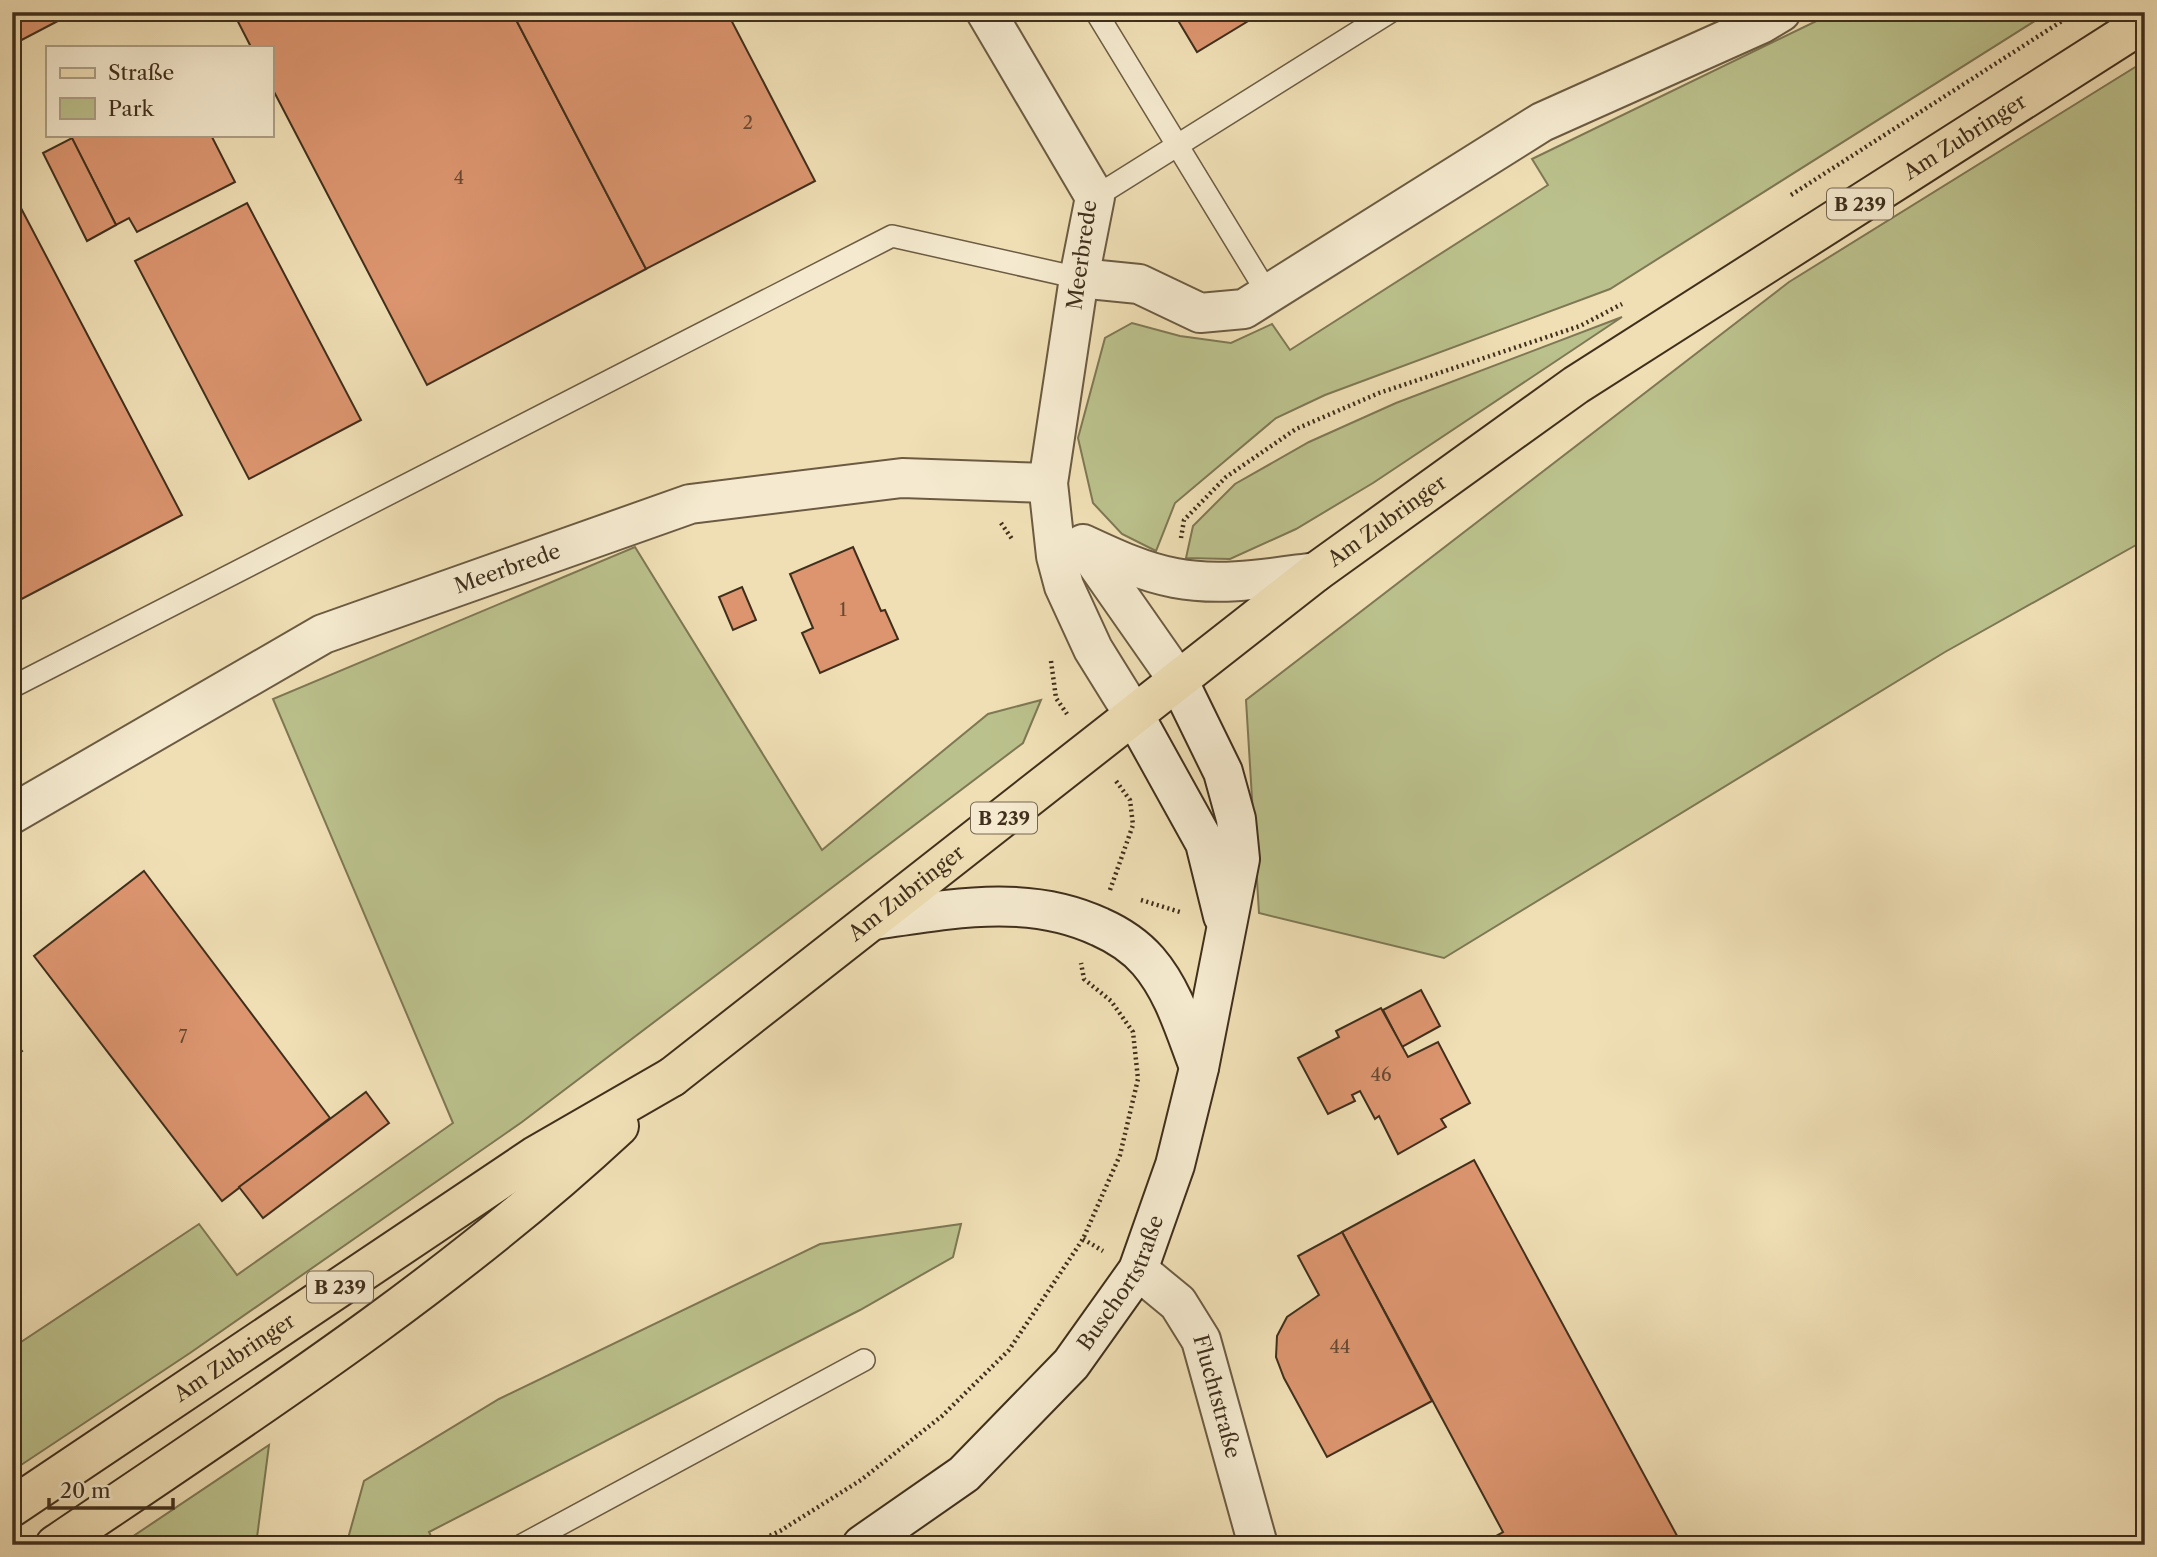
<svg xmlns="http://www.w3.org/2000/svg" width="2157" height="1557" viewBox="0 0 2157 1557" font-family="'Libre Caslon Text',serif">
  <rect width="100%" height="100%" fill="#f0dfb5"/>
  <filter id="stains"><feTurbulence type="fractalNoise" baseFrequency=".00286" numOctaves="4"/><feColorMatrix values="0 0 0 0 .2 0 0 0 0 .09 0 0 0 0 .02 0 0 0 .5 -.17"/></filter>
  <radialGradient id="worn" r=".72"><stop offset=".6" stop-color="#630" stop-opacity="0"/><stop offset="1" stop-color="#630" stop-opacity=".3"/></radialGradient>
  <g fill="#bbc18c" stroke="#7e7854" stroke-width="2">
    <path d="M1835,12H2049L1610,289L1325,395L1276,418L1175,503L1156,551L1122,534L1093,503L1078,438L1105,338L1132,323L1180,336L1231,343L1272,324L1290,350L1548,185L1532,159Z"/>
    <path d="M2145,61V540L1945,652L1444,958L1259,913L1246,700L1789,282Z"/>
    <path d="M1622,317L1373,483L1296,529L1230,559L1186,558L1193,526L1235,484L1309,442L1396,403Z"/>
    <path d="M635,547L822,850L988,714L1041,700L1023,743L522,1122L190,1353L12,1471V1348L199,1224L237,1275L453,1123L273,699Z"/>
    <path d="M961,1224L953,1257L860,1310L429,1532L435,1545H344L347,1542L364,1481L499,1399L820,1244Z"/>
    <path d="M269,1445L256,1545H120Z"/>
  </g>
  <g fill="#dc956f" stroke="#402f1c" stroke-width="2">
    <path d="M12,12H75L12,45Z"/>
    <path d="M233,12H512L646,269L427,385L271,86V47H251Z"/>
    <path d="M512,12H727L815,181L646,269Z"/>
    <path d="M1173,12H1263L1197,52Z"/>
    <path d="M70,135H211L235,182L137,232L129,218L116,225Z"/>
    <path d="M72,138L116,225L87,241L43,153Z"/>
    <path d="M12,191L182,515L12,604Z"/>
    <path d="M247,203L361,420L249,479L135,261Z"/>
    <path d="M853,547L881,611L885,610L898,639L820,673L802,633L813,628L790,574Z"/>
    <path d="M742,587L756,620L733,630L719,597Z"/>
    <path d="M144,871L330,1118L222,1201L34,956Z"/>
    <path d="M1421,990L1440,1026L1402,1047L1383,1010Z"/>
    <path d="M1381,1008L1408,1057L1438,1042L1470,1103L1441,1119L1446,1127L1398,1154L1379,1116L1375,1119L1360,1091L1352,1095L1355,1101L1328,1114L1298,1058L1339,1037L1336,1031Z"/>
    <path d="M12,1039L22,1051L12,1059Z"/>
    <path d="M366,1092L389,1123L263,1218L239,1187Z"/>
    <path d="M1474,1160L1682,1545H1480L1503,1532L1342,1232Z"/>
    <path d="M1342,1232L1432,1401L1327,1457L1284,1378L1276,1357L1277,1336L1287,1317L1319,1295L1298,1256Z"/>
  </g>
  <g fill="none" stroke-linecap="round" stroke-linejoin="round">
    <g stroke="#6c5b42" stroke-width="24">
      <g id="service">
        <path d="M1096,12L1268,294"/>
        <path d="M1095,197L1390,12"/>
        <path d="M12,687L892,236L1079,278"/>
        <path d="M522,1545L864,1360"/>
      </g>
    </g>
    <g stroke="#6c5b42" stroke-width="42">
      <g id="minor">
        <path d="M986,12L1095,197L1079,278L1048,483L1056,556L1064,586L1093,649L1134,715"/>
        <path d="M1079,278L1139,284L1200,313L1244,309L1542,122L1761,24L1781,12"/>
        <path d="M1083,544C1113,558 1143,572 1175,578C1221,587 1270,578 1316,572"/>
        <path d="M1085,547L1178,680"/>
        <path id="s1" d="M12,814L323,634L690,504L902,478L1048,483"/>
        <path id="s2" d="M1138,1270L1178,1303L1201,1340L1258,1545"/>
      </g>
    </g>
    <g stroke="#402f1c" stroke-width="42">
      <g id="secondary">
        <path d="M1134,715L1205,843L1223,916"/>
        <path d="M874,920C950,909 1028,893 1100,927C1118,935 1135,946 1148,961C1174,991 1185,1031 1199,1067"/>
        <path id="s3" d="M862,1545L964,1474L1071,1364L1138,1270L1175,1165L1199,1068L1240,859L1236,819L1223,772L1178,680"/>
      </g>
    </g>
    <g stroke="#402f1c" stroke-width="42">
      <g id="primary">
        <path id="s4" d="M672,1077L1316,572L1576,385L2145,22"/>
      </g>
    </g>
    <g stroke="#402f1c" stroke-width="42">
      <g id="trunk">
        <path id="s5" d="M12,1507L535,1156L672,1077"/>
        <path d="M55,1545C249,1414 448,1285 619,1126"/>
      </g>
    </g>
    <g stroke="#402f1c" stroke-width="4.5" stroke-dasharray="2 3.5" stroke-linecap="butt">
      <path d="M1791,195L2076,12"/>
      <path d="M1001,523L1012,539"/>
      <path d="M1181,538L1184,520L1226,477L1296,429L1379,393L1580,326L1622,304"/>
      <path d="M1051,661L1056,698L1067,714"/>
      <path d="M1110,890L1133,825L1130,800L1116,781"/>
      <path d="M1141,900L1180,912"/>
      <path d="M1083,1239L1103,1251"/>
      <path d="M750,1545L780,1531L861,1480L942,1416L1009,1350L1083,1239L1120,1155L1138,1079L1133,1032L1111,1001L1084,979L1081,963"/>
    </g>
    <use href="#service" stroke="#f5eacf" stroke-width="21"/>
    <use href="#minor" stroke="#f5eacf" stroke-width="38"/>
    <use href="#secondary" stroke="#f5eacf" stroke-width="38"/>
    <use href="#primary" stroke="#f0dfb5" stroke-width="38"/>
    <use href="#trunk" stroke="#f0dfb5" stroke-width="38"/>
  </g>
  <g text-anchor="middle" stroke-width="6" stroke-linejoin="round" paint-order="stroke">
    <g font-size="18" fill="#674831">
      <text x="748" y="129">2</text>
      <text x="459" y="184">4</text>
      <text x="843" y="616">1</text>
      <text x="183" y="1043">7</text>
      <text x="1381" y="1081">46</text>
      <text x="1340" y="1353">44</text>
    </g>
    <g fill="#f5eacf" stroke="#766752" stroke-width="2">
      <rect x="1827" y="188.5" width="66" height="31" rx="5"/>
      <rect x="971" y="802.5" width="66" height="31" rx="5"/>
      <rect x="307" y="1271.5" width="66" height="31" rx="5"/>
    </g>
    <g font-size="19" font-weight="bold" fill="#402f1c">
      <text x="1860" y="211">B 239</text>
      <text x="1004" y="825">B 239</text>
      <text x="340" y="1294">B 239</text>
    </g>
    <g font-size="21" fill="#402f1c" stroke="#f5eacf">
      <text dy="7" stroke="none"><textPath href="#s4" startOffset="1600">Am Zubringer</textPath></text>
      <text transform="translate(1082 255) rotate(-82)" y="7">Meerbrede</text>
      <text dy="7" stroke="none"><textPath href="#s4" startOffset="906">Am Zubringer</textPath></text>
      <text dy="7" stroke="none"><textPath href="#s1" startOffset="555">Meerbrede</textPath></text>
      <text dy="7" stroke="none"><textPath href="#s4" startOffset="298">Am Zubringer</textPath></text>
      <text dy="7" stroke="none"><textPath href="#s3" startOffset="374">Buschortstraße</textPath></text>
      <text dy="7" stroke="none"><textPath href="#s5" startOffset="268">Am Zubringer</textPath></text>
      <text dy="7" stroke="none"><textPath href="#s2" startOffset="154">Fluchtstraße</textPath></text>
    </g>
  </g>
  <rect width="2157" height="1557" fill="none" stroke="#f0dfb5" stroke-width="42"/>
  <rect x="14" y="14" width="2129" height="1529" fill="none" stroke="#402f1c" stroke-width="3.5"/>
  <rect x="21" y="21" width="2115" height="1515" fill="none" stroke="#402f1c" stroke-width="2"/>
  <rect x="46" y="46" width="228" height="91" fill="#f5eacf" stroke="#ad9f87" stroke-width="2"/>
  <rect x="60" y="68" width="35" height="10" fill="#f0dfb5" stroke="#ad9f87" stroke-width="2"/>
  <text x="108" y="80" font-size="21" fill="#402f1c">Straße</text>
  <rect x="60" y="98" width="35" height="21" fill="#bbc18c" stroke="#ad9f87" stroke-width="2"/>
  <text x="108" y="116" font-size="21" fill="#402f1c">Park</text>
  <path d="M49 1498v10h124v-10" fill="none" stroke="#402f1c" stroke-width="3.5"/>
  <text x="60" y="1498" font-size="21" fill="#402f1c" stroke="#f5eacf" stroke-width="5" paint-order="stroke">20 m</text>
  <rect width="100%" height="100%" filter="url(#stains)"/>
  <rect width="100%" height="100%" fill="url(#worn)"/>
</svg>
